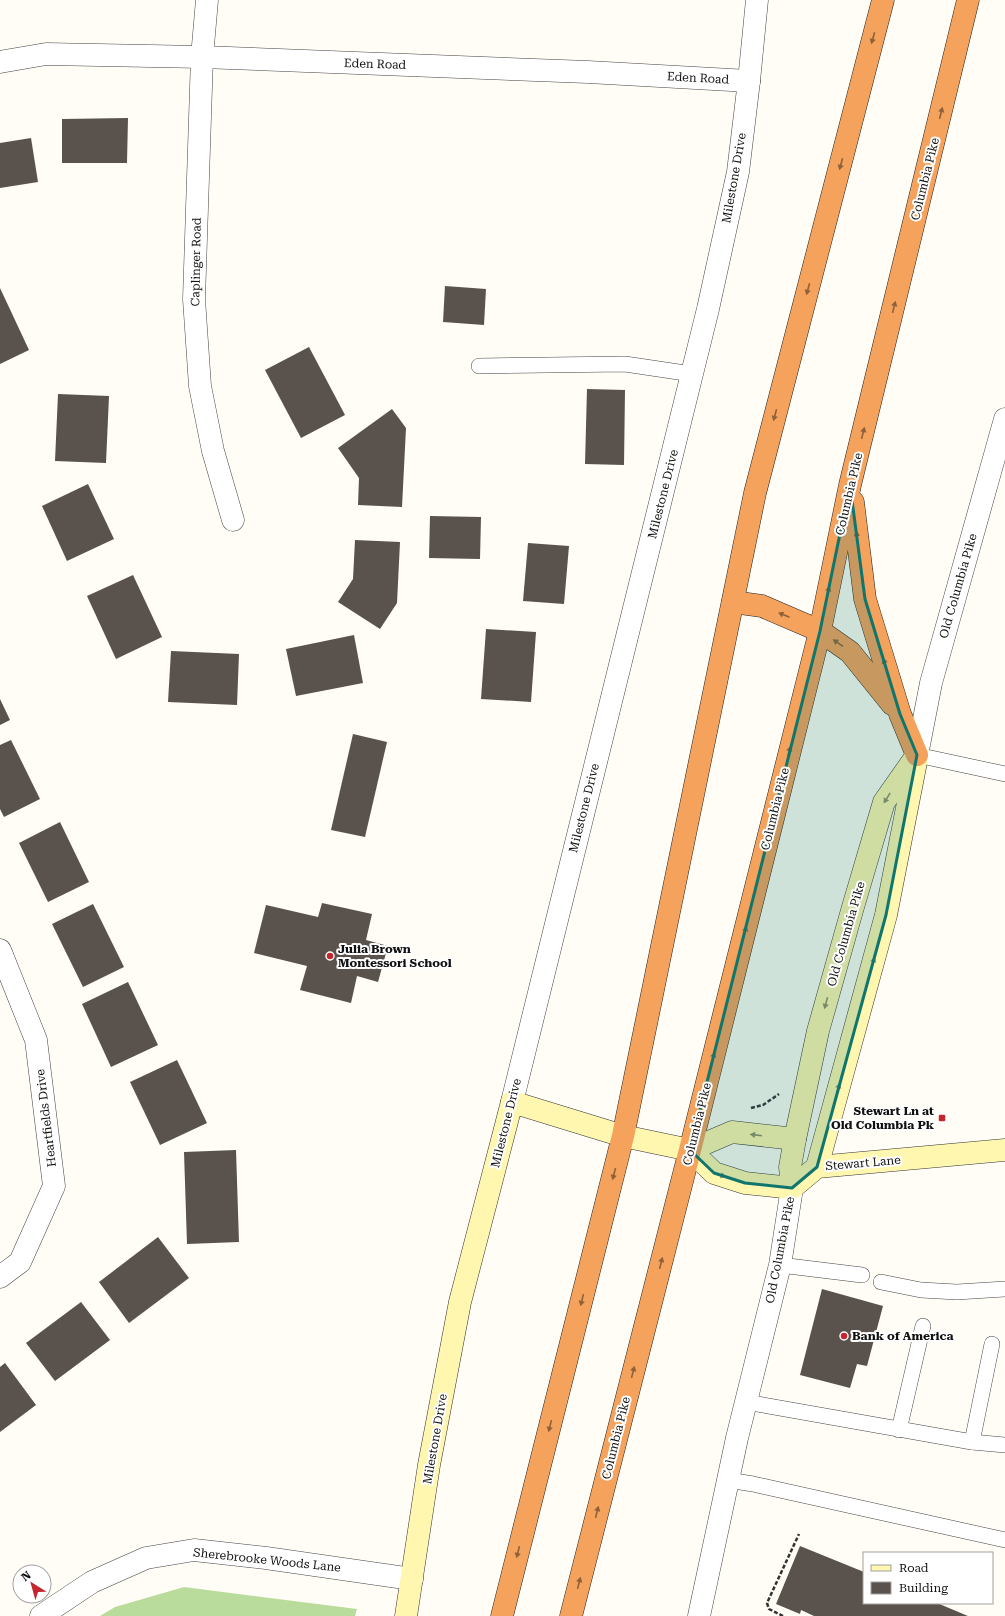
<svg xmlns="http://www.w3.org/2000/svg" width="1005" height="1616" viewBox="0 0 1005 1616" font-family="'Roboto Serif',serif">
  <rect width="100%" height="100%" fill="#fffdf5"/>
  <path fill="#b9dc9c" d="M184,1587L357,1609L355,1616H100L115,1607Z"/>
  <g fill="#5a524d">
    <path d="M128,118L127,163H62V119Z"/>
    <path d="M31,138L38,182L0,188V143Z"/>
    <path d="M445,286L486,289L484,325L443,322Z"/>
    <path d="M0,288L29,350L0,364Z"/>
    <path d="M309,347L345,415L301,438L265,370Z"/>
    <path d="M587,389L625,390L624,465L585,464Z"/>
    <path d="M58,394L109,396L106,463L55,461Z"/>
    <path d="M392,409L406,428L402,507L358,505L359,478L338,448Z"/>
    <path d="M88,484L114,539L67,561L42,506Z"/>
    <path d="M430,516L481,517L480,559L429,558Z"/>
    <path d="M355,540L400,542L397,603L380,629L338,602L353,579Z"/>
    <path d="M528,543L569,546L564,604L523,601Z"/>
    <path d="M133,575L162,637L116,659L87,596Z"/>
    <path d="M486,629L536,632L531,702L481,699Z"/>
    <path d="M354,635L363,683L296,696L286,649Z"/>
    <path d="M171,651L239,654L237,705L168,702Z"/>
    <path d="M0,699L10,720L0,725Z"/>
    <path d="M353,734L387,742L365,837L331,830Z"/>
    <path d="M11,740L40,799L4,817L0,809V745Z"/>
    <path d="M60,822L89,882L48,902L19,843Z"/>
    <path d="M322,903L372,914L366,940L388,946L378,982L357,976L351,1003L300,990L307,966L254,953L266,905L318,917Z"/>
    <path d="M93,904L124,967L83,987L52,924Z"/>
    <path d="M128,982L158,1045L111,1067L82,1004Z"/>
    <path d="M177,1060L207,1123L160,1145L130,1082Z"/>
    <path d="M236,1150L239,1242L187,1244L184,1152Z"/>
    <path d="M158,1237L189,1278L129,1323L99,1282Z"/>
    <path d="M822,1289L883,1306L867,1366L857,1364L850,1388L800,1375Z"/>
    <path d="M81,1302L110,1340L55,1381L26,1343Z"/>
    <path d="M5,1363L36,1405L0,1432V1367Z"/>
    <path d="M800,1546L864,1572V1603H937L968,1616H814L801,1610L800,1614L776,1604Z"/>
  </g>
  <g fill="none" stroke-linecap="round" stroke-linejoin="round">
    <g stroke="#444" stroke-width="16">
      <g id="lane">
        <path d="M479,366L625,364L692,374"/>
        <path d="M917,755L1005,774"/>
        <path d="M780,1265L862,1275"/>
        <path d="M881,1282L921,1290L957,1292L1005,1289"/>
        <path d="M746,1402L972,1442L992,1344"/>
        <path d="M899,1430L923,1326"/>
        <path d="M972,1442L1005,1445"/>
        <path d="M728,1480L753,1484L1005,1540"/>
      </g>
    </g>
    <g stroke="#444" stroke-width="23">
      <g id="street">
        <path d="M207,0L202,57L194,299L200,386L213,451L233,520"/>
        <path d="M0,62L46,54L202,57L588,72L749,81"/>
        <path d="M917,755L931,683L1005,419"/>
        <path d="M0,950L36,1040L54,1186L20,1262L0,1277"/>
        <path d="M512,1102L708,309L738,172L749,81L757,0"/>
        <path d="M41,1616L92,1582L146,1558L194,1550L266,1558L412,1579"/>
        <path d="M699,1616L737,1438L780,1265L792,1188"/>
      </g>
    </g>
    <g stroke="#333" stroke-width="23">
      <g id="secondary">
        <path d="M690,1150L732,1132L795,1139"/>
        <path d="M817,1167L886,915L916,762"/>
        <path d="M792,1188L790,1167L795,1139L818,1031L853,907L884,802L917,755"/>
        <path d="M406,1616L429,1465L460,1302L512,1102L623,1136L690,1150L714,1173L745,1183L792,1188L817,1167L1005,1150"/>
      </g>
    </g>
    <g stroke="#222" stroke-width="23">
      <g id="highway">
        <path d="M853,502L865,599L900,714L917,755"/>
        <path d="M733,602L762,606L820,631L850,652L892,704"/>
        <path d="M502,1616L623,1136L755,493L883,0"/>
        <path d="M571,1616L690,1150L820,631L850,485L968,0"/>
      </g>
    </g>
    <g stroke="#333" stroke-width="2.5" stroke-dasharray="4 2" stroke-linecap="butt">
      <path d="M751,1108L763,1105L779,1094"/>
      <path d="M783,1616L769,1609L767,1603L799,1534"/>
    </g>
    <use href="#lane" stroke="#fff" stroke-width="15"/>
    <use href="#street" stroke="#fff" stroke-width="22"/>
    <use href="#secondary" stroke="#fff6b0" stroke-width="22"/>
    <use href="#highway" stroke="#f5a25d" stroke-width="22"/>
  </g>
  <defs><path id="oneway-solid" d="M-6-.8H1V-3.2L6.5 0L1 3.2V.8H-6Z"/></defs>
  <g fill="#8e613b">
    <use href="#oneway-solid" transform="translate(873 38) rotate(105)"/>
    <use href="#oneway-solid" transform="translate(941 113) rotate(-76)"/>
    <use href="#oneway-solid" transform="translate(841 164) rotate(105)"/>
    <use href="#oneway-solid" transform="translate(808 289) rotate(105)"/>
    <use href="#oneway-solid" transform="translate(894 307) rotate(-76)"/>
    <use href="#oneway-solid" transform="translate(775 415) rotate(105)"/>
    <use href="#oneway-solid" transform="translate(863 433) rotate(-76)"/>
    <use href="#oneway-solid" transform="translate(857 537) rotate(-97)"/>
    <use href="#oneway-solid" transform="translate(828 592) rotate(-78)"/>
    <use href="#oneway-solid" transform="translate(784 615) rotate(-157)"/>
    <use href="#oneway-solid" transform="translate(838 643) rotate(-146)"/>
    <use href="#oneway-solid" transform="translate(885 664) rotate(-107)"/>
    <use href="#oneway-solid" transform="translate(789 752) rotate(-76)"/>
    <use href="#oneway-solid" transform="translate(745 932) rotate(-76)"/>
    <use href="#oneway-solid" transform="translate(713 1058) rotate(-76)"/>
    <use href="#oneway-solid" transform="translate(614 1174) rotate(104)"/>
    <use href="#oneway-solid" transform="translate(661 1263) rotate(-76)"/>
    <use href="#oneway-solid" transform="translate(582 1300) rotate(104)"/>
    <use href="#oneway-solid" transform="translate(633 1372) rotate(-76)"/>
    <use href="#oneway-solid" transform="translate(550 1426) rotate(104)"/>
    <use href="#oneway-solid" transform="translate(597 1512) rotate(-76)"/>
    <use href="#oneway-solid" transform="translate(518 1552) rotate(104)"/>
    <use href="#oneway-solid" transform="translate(579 1583) rotate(-76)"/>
  </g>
  <g fill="#948f68">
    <use href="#oneway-solid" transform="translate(887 798) rotate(122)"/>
    <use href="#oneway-solid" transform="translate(873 963) rotate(-75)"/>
    <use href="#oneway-solid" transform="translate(826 1003) rotate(105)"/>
    <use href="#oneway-solid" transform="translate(838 1089) rotate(-75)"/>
    <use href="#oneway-solid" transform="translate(756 1135) rotate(-173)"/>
    <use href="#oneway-solid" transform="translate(720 1175) rotate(19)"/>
  </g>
  <path fill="#0f766e" fill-opacity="0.2" stroke="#0f766e" stroke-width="3" stroke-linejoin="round" d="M850,485L865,599L900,714L917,755L886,915L817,1167L792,1188L745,1183L714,1173L690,1150L820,631Z"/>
  <g fill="#c4262e" stroke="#fff" stroke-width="1.5">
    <circle cx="330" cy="956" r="4"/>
    <rect x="938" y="1114" width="8" height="8" rx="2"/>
    <circle cx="844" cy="1336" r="4"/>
  </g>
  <g text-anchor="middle" stroke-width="4" stroke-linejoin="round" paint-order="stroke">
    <g font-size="12" fill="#111" stroke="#fff">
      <text transform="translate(375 64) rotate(2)" y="4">Eden Road</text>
      <text transform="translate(698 78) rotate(3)" y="4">Eden Road</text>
      <text transform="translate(734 178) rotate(-80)" y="4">Milestone Drive</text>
      <text transform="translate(925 179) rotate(-76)" y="4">Columbia Pike</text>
      <text transform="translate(196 262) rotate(-89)" y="4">Caplinger Road</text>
      <text transform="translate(663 494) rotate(-76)" y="4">Milestone Drive</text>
      <text transform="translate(849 494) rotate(-77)" y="4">Columbia Pike</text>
      <text transform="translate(958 586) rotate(-74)" y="4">Old Columbia Pike</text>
      <text transform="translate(584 808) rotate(-76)" y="4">Milestone Drive</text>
      <text transform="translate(775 809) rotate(-76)" y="4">Columbia Pike</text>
      <text transform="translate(846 934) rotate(-74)" y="4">Old Columbia Pike</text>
      <text transform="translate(46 1118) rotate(-97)" y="4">Heartfields Drive</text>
      <text transform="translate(506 1123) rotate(-76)" y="4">Milestone Drive</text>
      <text transform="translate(697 1124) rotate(-76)" y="4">Columbia Pike</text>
      <text transform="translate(863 1163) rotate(-5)" y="4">Stewart Lane</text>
      <text transform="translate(780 1250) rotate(-79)" y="4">Old Columbia Pike</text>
      <text transform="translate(616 1438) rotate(-76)" y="4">Columbia Pike</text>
      <text transform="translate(435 1439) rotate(-80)" y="4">Milestone Drive</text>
      <text transform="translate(267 1560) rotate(6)" y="4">Sherebrooke Woods Lane</text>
    </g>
    <g font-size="12" font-weight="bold" fill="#111" stroke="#fff" text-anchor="start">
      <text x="338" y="953">Julia Brown<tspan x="338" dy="14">Montessori School</tspan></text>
      <text x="934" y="1115" text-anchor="end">Stewart Ln at<tspan x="934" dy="14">Old Columbia Pk</tspan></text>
      <text x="852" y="1340">Bank of America</text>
    </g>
  </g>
  <rect x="863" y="1552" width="130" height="52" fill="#ffffff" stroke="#a0a0a0"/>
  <rect x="871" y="1565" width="20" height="6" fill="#fff6b0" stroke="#a0a0a0"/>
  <text x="899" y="1572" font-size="12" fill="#111111">Road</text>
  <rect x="871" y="1582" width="20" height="12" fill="#5a524d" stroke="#a0a0a0"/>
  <text x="899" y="1592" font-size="12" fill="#111111">Building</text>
  <g transform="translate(32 1584) rotate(323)"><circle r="19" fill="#ffffff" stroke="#a0a0a0"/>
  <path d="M0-3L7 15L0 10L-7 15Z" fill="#c4262e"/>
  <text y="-6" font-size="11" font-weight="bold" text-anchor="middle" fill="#111111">N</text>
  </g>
</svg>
